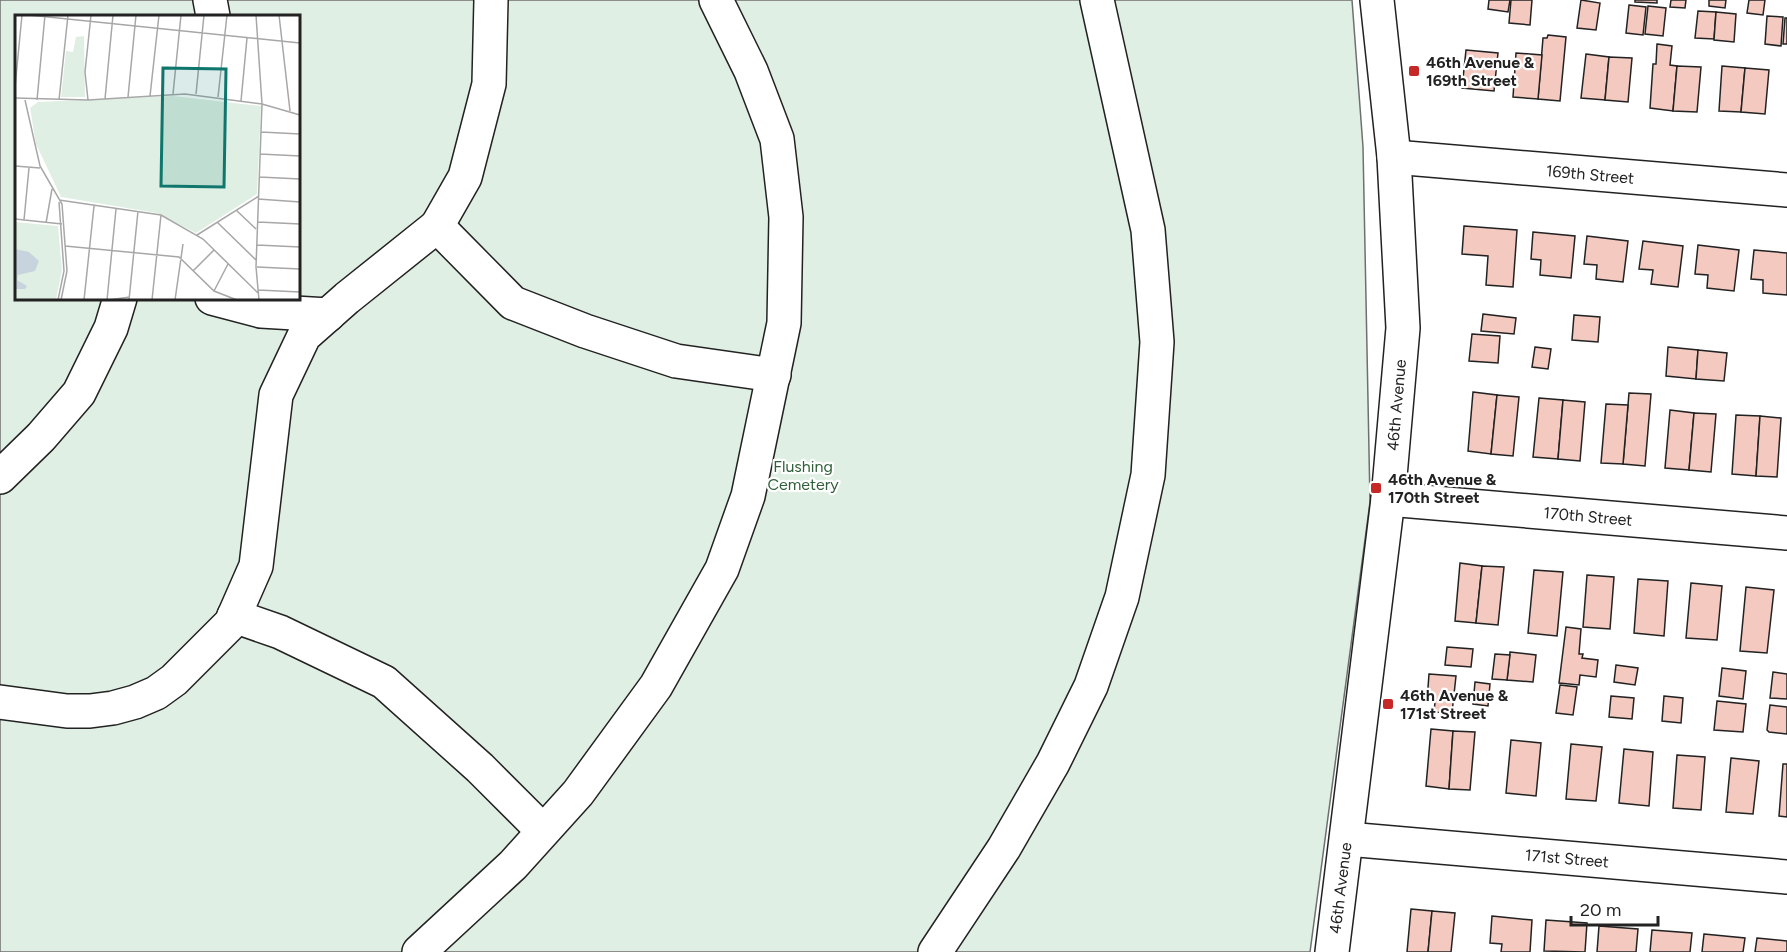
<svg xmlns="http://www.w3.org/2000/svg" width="1787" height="952" viewBox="0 0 1787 952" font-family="Figtree,sans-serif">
  <rect width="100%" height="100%" fill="#fff"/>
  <path fill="#e0efe3" stroke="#6f6f6f" stroke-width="1.5" fill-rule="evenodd" d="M0,0H1352L1363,147L1370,502L1310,952H0ZM16,16H298V298H16Z"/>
  <g fill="#f3c9c0" stroke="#222" stroke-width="1.5">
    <path d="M1489,0H1510L1508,12L1488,9Z"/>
    <path d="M1511,0H1532L1530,25L1509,23Z"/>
    <path d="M1581,0L1600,3L1596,30L1577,28Z"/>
    <path d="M1635,0H1657V3L1635,2Z"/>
    <path d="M1671,0H1686L1685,8L1670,7Z"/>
    <path d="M1709,0H1726L1725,8L1709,6Z"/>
    <path d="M1749,0H1765L1763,15L1747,13Z"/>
    <path d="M1629,5L1646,7L1643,35L1626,33Z"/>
    <path d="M1648,6L1666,8L1663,36L1645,34Z"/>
    <path d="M1698,11L1716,12L1714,39L1695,38Z"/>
    <path d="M1716,12L1736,14L1734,42L1714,40Z"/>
    <path d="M1767,16L1783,17L1781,46L1765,44Z"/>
    <path d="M1785,18H1787V44H1783Z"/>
    <path d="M1548,35L1566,37L1560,101L1538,99L1543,38H1547Z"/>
    <path d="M1657,44L1672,46L1670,65L1677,66L1673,111L1650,108L1653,64H1656Z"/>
    <path d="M1466,50L1498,53L1494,91L1462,88Z"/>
    <path d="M1516,53L1542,55L1538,99L1513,97Z"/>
    <path d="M1586,54L1609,57L1605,100L1581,98Z"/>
    <path d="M1609,57L1632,58L1628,102L1605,100Z"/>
    <path d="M1677,66L1701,67L1697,112L1673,111Z"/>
    <path d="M1722,66L1745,68L1741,112L1719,111Z"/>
    <path d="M1745,68L1769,70L1765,114L1741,112Z"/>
    <path d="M1464,226L1517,230L1513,287L1486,285L1488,256L1462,254Z"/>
    <path d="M1533,232L1575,236L1571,278L1540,275L1541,260L1531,259Z"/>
    <path d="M1587,236L1628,241L1623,282L1596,279L1597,265L1584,264Z"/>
    <path d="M1643,241L1683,246L1678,287L1651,284L1653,270L1639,269Z"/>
    <path d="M1698,245L1739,250L1734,291L1707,288L1708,275L1695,274Z"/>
    <path d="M1754,250L1787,253V295L1763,293V280L1751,279Z"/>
    <path d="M1483,314L1516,318L1514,334L1481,331Z"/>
    <path d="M1574,315L1600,317L1598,342L1572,340Z"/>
    <path d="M1472,334L1500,336L1498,363L1469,361Z"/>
    <path d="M1535,347L1551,349L1548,369L1532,367Z"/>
    <path d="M1668,347L1698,350L1696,379L1666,376Z"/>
    <path d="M1698,350L1727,353L1724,381L1696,379Z"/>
    <path d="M1473,392L1497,395L1491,454L1468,451Z"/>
    <path d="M1629,393L1651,394L1645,466L1623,464Z"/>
    <path d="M1497,395L1519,397L1513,456L1491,454Z"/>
    <path d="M1539,398L1563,400L1558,459L1533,457Z"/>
    <path d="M1563,400L1585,402L1580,461L1558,459Z"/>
    <path d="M1606,404L1628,405L1623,464L1601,463Z"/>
    <path d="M1670,410L1694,413L1689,470L1665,468Z"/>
    <path d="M1694,413L1716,414L1711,472L1689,470Z"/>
    <path d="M1736,415L1760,416L1756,476L1732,474Z"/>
    <path d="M1760,416L1781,418L1777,477L1756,476Z"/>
    <path d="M1460,563L1482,566L1476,623L1455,621Z"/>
    <path d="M1482,566L1504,567L1498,625L1476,623Z"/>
    <path d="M1534,570L1563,572L1557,636L1528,633Z"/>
    <path d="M1587,575L1614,577L1610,629L1583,627Z"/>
    <path d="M1638,579L1668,581L1664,636L1634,633Z"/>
    <path d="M1691,583L1722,586L1717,640L1686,638Z"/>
    <path d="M1746,587L1774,590L1767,653L1740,651Z"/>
    <path d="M1566,627L1581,629L1579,654H1583L1582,658L1598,660L1596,677L1580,675L1579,685L1559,683Z"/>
    <path d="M1447,647L1473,649L1471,667L1445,665Z"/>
    <path d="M1510,652L1536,655L1533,682L1507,680Z"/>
    <path d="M1495,654L1510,655L1507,680L1492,679Z"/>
    <path d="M1616,665L1638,668L1635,685L1614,682Z"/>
    <path d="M1722,668L1746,671L1743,699L1719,696Z"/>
    <path d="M1773,672L1787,674V699L1770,698Z"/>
    <path d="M1429,674L1456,676L1452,713L1434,712L1435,702L1427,701Z"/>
    <path d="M1475,682L1490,684L1488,706L1473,704Z"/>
    <path d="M1560,685L1577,687L1573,715L1556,713Z"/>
    <path d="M1611,696L1634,698L1632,719L1609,717Z"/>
    <path d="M1664,696L1683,698L1681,723L1662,721Z"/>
    <path d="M1717,701L1746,704L1743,732L1714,730Z"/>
    <path d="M1770,705L1787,707V734L1769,732L1767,730Z"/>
    <path d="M1431,729L1453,731L1449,789L1426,786Z"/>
    <path d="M1453,731L1475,732L1470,790L1449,789Z"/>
    <path d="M1511,740L1541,743L1536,796L1506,793Z"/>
    <path d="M1571,744L1602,747L1596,801L1566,799Z"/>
    <path d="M1624,749L1653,752L1649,806L1619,803Z"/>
    <path d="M1677,755L1705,757L1701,810L1673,808Z"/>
    <path d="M1731,758L1759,761L1753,814L1726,812Z"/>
    <path d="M1783,764H1787V817L1779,816Z"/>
    <path d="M1411,909L1432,911L1428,952H1407Z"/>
    <path d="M1432,911L1455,913L1451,952H1428Z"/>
    <path d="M1492,916L1532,920L1530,952H1501L1502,944L1490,943Z"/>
    <path d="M1546,920L1587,923L1585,952L1544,951Z"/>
    <path d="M1599,926L1638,929L1636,952H1597Z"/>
    <path d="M1652,930L1692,933L1690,952H1650Z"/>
    <path d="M1704,934L1745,938L1743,952H1702Z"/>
    <path d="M1757,938L1787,941V952H1755Z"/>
  </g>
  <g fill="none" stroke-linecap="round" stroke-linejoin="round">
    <g stroke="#222" stroke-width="36">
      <g id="minor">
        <path d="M210,0L213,16"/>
        <path d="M1394,157L1787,190"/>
        <path d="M437,226L465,177L489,84L491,0"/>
        <path d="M212,298L261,311L328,315"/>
        <path d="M0,477L41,437L79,393L111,328L120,298"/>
        <path d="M1388,499L1787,533"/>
        <path d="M234,616L280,632L384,682L480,768L543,831"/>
        <path d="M0,702L67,711H90L113,708L135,702L156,693L174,680L231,623L256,566L276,395L304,336L347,298L437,226L513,303L585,331L676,361L774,375"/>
        <path d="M1347,839L1787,877"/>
        <path d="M419,952L513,865L578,793L656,686L722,569L748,496L784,323L786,217L777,139L751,71L716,0"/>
        <path d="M935,952L1004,848L1053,763L1091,686L1122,597L1148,475L1157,342L1148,230L1097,0"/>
        <path d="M1332,952L1388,499L1403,328L1394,157L1377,0"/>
      </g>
    </g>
    <use href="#minor" stroke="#fff" stroke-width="33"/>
  </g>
  <g fill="#c62828" stroke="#fff" stroke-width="2">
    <rect x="1408" y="65" width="12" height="12" rx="3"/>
    <rect x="1370" y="482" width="12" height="12" rx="3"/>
    <rect x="1382" y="698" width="12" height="12" rx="3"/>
  </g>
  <g text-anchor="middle" stroke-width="4.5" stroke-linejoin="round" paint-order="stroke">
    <g font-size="16" font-weight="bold" fill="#222" stroke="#fff" text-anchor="start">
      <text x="1426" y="68">46th Avenue &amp;<tspan x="1426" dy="18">169th Street</tspan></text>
      <text x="1388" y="485">46th Avenue &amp;<tspan x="1388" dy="18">170th Street</tspan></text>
      <text x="1400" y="701">46th Avenue &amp;<tspan x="1400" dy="18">171st Street</tspan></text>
    </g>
    <g font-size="16" fill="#222" stroke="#fff">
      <text transform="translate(1590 174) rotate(5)" y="6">169th Street</text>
      <text transform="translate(1396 405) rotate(-85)" y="6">46th Avenue</text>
      <text transform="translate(1588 516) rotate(5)" y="6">170th Street</text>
      <text transform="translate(1567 858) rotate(5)" y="6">171st Street</text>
      <text transform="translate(1340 888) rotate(-83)" y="6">46th Avenue</text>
    </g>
    <g font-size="16" fill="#2f5e38" stroke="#fff">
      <text x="803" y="472">Flushing<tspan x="803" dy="18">Cemetery</tspan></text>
    </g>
  </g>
  <g transform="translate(15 15)">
    <rect width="285" height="285" fill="#fff"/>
    <path d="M69,21L70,82H46L51,36L58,37L61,22ZM158,81L246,91L242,179L181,218L142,198L46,182L21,129L15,93L23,87ZM0,207L43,211L47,255L41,285H0Z" fill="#e0efe3"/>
    <path d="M0,234L14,237L24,246L20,256L3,260L2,265L12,271L10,274H0Z" fill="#c7d3dd"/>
    <path fill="none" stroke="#a7a7a7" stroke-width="1.5" d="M14,0L285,28M241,0L247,89L241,252L244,285M264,0L275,96M0,72L7,0M158,79L166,0M181,79L189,0M135,81L144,0M113,82L121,0M203,82L212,0M0,83L73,85L170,79L247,89L285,100M90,84L98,0M10,85L25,151L47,189L52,256L46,285M22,85L30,0M44,85L53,0M73,85L70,57L76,0M226,86L232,23M246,117L285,119M245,139L285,141M0,151L25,153M244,162L285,164M243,184L285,187M44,185L146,200L188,224L243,278M221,195L241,214M0,204L47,209M9,205L14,153M202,207L241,245M243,207L285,209M31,208L37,174M182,220L244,181M242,230L285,232M50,231L164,242L199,276L222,285M242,252L285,254M178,256L199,235M243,275L285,277M199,276L213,249M43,285L49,256L44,187M69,285L79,191M92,285L101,194M93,285L115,282M114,285L123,196M137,285L146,200M160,285L168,229"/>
    <path fill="#0f766e" fill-opacity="0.15" stroke="#0f766e" stroke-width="3" d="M148,53L211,54L209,172L146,171Z"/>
    <rect width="285" height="285" fill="none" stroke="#222" stroke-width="3"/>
  </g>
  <path d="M1571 916v9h87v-9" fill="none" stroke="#222222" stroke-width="3"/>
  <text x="1580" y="916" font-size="18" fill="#222222" stroke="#ffffff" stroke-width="4.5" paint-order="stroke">20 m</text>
</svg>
